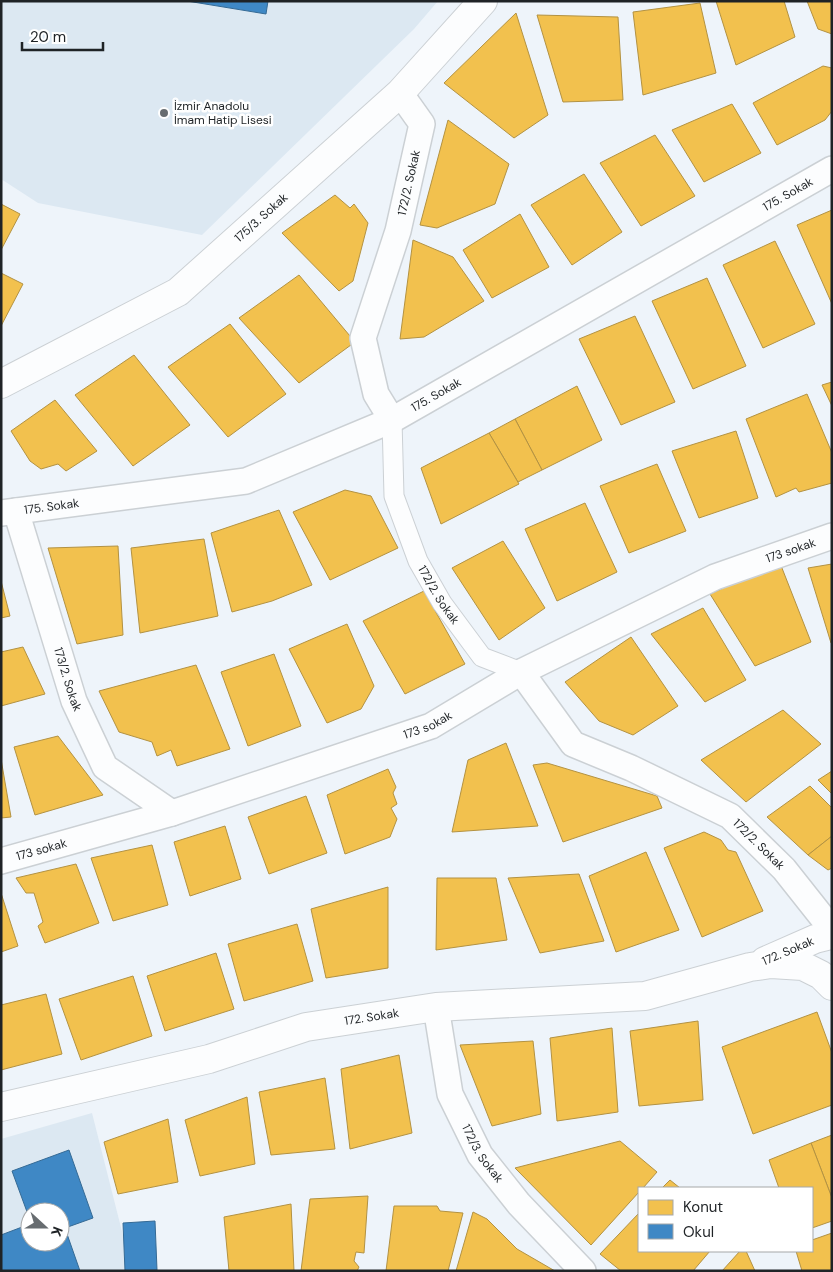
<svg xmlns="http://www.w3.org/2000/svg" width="833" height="1272" viewBox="0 0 833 1272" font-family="'DM Sans',sans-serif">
  <rect width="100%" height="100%" fill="#eef4fa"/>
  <g fill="#dce8f2" fill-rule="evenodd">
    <path d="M1,1H438L414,29L202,235L38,203L1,179Z"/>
    <path d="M92,1113L132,1271H1V1139ZM30,1212H60V1242H30Z"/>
  </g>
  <g fill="#f2c14e" stroke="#b39242">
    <path d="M716,1H784L795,37L736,65Z"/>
    <path d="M807,1H832V34L818,29Z"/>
    <path d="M700,3L716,73L643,95L633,12Z"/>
    <path d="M516,13L548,115L514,138L444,83Z"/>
    <path d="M537,15L618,17L623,100L563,102Z"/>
    <path d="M823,66L832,68V111L825,120L777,145L753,103Z"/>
    <path d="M732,104L761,153L704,182L672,130Z"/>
    <path d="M448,120L509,164L495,204L437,228L420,225Z"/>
    <path d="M655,135L695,196L641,226L600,163Z"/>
    <path d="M584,174L622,232L572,265L531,205Z"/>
    <path d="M335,195L350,208L354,204L368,223L353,281L339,291L282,233Z"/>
    <path d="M1,204L20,214L1,250Z"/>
    <path d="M832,210V304L797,225Z"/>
    <path d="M520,214L549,267L492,298L463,250Z"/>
    <path d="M413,240L453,257L484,301L424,337L400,339Z"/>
    <path d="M775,241L815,324L763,348L723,265Z"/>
    <path d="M1,273L23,284L1,326Z"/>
    <path d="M299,275L355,342L299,383L239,318Z"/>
    <path d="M707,278L746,366L693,389L652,301Z"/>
    <path d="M635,316L675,402L621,425L579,339Z"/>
    <path d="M230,324L286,394L228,437L168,367Z"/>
    <path d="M134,355L190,425L133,466L75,395Z"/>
    <path d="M832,382V406L822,385Z"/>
    <path d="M577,386L602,440L542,470L515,419Z"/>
    <path d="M807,394L832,453V483L799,492L796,488L776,497L746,419Z"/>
    <path d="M55,400L97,451L66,471L58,464L41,469L30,461L11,431Z"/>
    <path d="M515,419L542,470L518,482L489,433Z"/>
    <path d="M736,431L758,498L699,518L672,451Z"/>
    <path d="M489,433L519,484L441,524L421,468Z"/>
    <path d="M657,464L686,531L629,553L600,486Z"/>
    <path d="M345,490L371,496L398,548L330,580L293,512Z"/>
    <path d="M585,503L617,572L557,601L525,529Z"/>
    <path d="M279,510L312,585L272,601L232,612L211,533Z"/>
    <path d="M204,539L218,616L140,633L131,548Z"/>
    <path d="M503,541L545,608L499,640L452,568Z"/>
    <path d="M118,546L123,635L77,644L48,548Z"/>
    <path d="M780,563L811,642L755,666L710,594Z"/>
    <path d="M832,564V643H831L808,568Z"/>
    <path d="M1,581L10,616L1,618Z"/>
    <path d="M424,591L465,664L405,694L363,621Z"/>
    <path d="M703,608L746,680L705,702L651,634Z"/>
    <path d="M347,624L374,686L361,709L327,723L289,649Z"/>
    <path d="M631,637L678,706L633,735L599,721L565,682Z"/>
    <path d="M23,647L45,694L1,706V652Z"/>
    <path d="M274,654L301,726L248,746L221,672Z"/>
    <path d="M196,665L230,749L177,766L171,750L157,756L152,742L119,732L99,691Z"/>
    <path d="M783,710L821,744L746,802L701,760Z"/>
    <path d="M58,736L103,795L35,815L14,747Z"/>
    <path d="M506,743L538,826L452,832L468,760Z"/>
    <path d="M1,759L11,817L1,818Z"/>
    <path d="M547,763L657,796L662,808L563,842L533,765Z"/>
    <path d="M388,769L396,787L393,793L397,804L391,808L397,819L390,837L345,854L327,795Z"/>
    <path d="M832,771V794L818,780Z"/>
    <path d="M810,786L832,808V836L808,855L767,817Z"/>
    <path d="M306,796L327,853L269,874L248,817Z"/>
    <path d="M225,826L241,879L190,896L174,842Z"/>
    <path d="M704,832L721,840L728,850L736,852L763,911L702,937L664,848Z"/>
    <path d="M832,836V868L828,870L808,855Z"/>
    <path d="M152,845L168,905L113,921L91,858Z"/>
    <path d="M646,852L679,930L616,952L589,876Z"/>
    <path d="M76,864L99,923L45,943L38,926L43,922L34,893H26L16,878Z"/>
    <path d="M579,874L604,941L540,953L508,878Z"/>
    <path d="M437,878H496L507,940L436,950Z"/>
    <path d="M388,887V968L326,978L311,909Z"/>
    <path d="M1,893L18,946L1,952Z"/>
    <path d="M297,924L313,981L244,1001L228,944Z"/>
    <path d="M216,953L234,1009L165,1031L147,976Z"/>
    <path d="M133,976L152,1036L81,1060L59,999Z"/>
    <path d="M46,994L62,1054L1,1070V1005Z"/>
    <path d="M817,1012L832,1053V1105L753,1134L722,1047Z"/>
    <path d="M698,1021L703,1100L639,1106L630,1031Z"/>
    <path d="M612,1028L618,1112L557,1121L550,1038Z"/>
    <path d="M533,1041L541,1114L492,1126L460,1045Z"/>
    <path d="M399,1055L412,1133L350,1149L341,1069Z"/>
    <path d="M325,1078L335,1149L271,1155L259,1092Z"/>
    <path d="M247,1097L255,1164L200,1176L185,1120Z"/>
    <path d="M168,1119L178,1182L118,1194L104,1142Z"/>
    <path d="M832,1135V1198L811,1143Z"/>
    <path d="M620,1141L657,1172L643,1188H639V1192L591,1245L515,1168Z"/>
    <path d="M811,1143L832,1198V1221L812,1228V1188H779L769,1160Z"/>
    <path d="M670,1180L680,1188H662Z"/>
    <path d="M368,1196L364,1253L356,1252L354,1261L359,1267L357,1271H301L310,1199Z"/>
    <path d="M291,1204L294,1271H229L224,1217Z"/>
    <path d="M394,1206H437L440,1211L463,1213L448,1271H386Z"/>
    <path d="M473,1212L487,1219L517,1249L555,1271H456Z"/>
    <path d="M639,1213V1251H710L693,1271H621L600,1254Z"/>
    <path d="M832,1233V1271H802L796,1251H812V1240Z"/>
    <path d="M740,1251H746L755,1271H722Z"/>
  </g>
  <g fill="#3f88c5" stroke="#356a95">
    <path d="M187,1H268L266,14Z"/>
    <path d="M69,1150L93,1218L65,1228L60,1212H30V1220L12,1171Z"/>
    <path d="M60,1214L80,1271H1V1235L30,1224V1242H60Z"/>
    <path d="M155,1221L157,1270L125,1271L123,1223Z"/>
  </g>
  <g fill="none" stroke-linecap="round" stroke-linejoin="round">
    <g stroke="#cbd0d4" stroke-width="21">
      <g id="pedestrian">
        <path id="s1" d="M392,420L394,496L418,561L442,603L482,657L521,672"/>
      </g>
    </g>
    <g stroke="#cbd0d4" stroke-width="28">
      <g id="minor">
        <path id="s2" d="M392,420L376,394L363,338L398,231L422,124L400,93"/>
        <path id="s3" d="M16,511L74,701L105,767L172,813"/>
        <path id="s4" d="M1,513L246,481L392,420L832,169"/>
        <path id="s5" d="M521,672L573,744L631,768L730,816L784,869L826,922L832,932"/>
        <path id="s6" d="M1,861L172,813L431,726L521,672L715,577L832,536"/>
        <path id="s7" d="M436,1007L450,1094L480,1155L519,1204L583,1271"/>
      </g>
    </g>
    <g stroke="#cbd0d4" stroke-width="30">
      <g id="secondary">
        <path id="s8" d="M1,384L178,292L400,93L483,1"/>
        <path d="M765,961L815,939L827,936"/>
        <path id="s9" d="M1,1107L209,1059L306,1027L436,1007L645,996L750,967L771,964L803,966L821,975L832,986"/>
      </g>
    </g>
    <use href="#pedestrian" stroke="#fcfdfe" stroke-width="19"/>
    <use href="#minor" stroke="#fcfdfe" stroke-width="25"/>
    <use href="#secondary" stroke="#fcfdfe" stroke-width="28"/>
  </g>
  <circle fill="#676c70" stroke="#fff" stroke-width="2" cx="164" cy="113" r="5"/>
  <g text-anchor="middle" stroke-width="5" stroke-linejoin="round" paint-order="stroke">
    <g font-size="12" fill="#1f2326" stroke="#fff" text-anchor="start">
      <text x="174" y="110">İzmir Anadolu<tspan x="174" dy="14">İmam Hatip Lisesi</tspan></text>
    </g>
    <g font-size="12" fill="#1f2326" stroke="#fff">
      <text dy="4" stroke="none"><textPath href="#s2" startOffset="250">172/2. Sokak</textPath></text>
      <text dy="4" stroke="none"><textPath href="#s4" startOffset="861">175. Sokak</textPath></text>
      <text dy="4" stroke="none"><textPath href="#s8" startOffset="311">175/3. Sokak</textPath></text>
      <text dy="4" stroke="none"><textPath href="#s4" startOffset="456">175. Sokak</textPath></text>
      <text dy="4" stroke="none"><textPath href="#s4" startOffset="51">175. Sokak</textPath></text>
      <text dy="4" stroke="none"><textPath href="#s6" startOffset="852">173 sokak</textPath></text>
      <text dy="4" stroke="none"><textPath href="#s1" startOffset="185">172/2. Sokak</textPath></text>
      <text dy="4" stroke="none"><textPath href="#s3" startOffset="176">173/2. Sokak</textPath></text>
      <text dy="4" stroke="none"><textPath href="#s6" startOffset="448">173 sokak</textPath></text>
      <text dy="4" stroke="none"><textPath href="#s5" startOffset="302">172/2. Sokak</textPath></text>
      <text dy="4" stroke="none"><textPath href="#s6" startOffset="42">173 sokak</textPath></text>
      <text transform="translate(788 951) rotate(-23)" y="4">172. Sokak</text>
      <text dy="4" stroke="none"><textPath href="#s9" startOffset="382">172. Sokak</textPath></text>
      <text dy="4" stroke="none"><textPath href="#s7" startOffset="156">172/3. Sokak</textPath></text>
    </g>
  </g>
  <rect width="833" height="1272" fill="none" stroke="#1f2326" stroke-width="5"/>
  <rect x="638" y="1187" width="175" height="65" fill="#ffffff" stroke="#a5a7a8"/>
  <rect x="648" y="1200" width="25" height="15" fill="#f2c14e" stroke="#a5a7a8"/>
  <text x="683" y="1212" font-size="15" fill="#1f2326">Konut</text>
  <rect x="648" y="1224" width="25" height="15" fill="#3f88c5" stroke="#a5a7a8"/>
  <text x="683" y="1237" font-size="15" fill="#1f2326">Okul</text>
  <g transform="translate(45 1227) rotate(111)"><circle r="24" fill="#ffffff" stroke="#a5a7a8"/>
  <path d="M0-4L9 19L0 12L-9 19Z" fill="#676c70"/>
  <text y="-8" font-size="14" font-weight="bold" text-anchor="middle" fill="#1f2326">K</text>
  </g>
  <path d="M22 42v8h81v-8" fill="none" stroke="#1f2326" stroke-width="2.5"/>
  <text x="30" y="42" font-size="15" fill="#1f2326" stroke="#ffffff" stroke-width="4" paint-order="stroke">20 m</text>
</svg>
